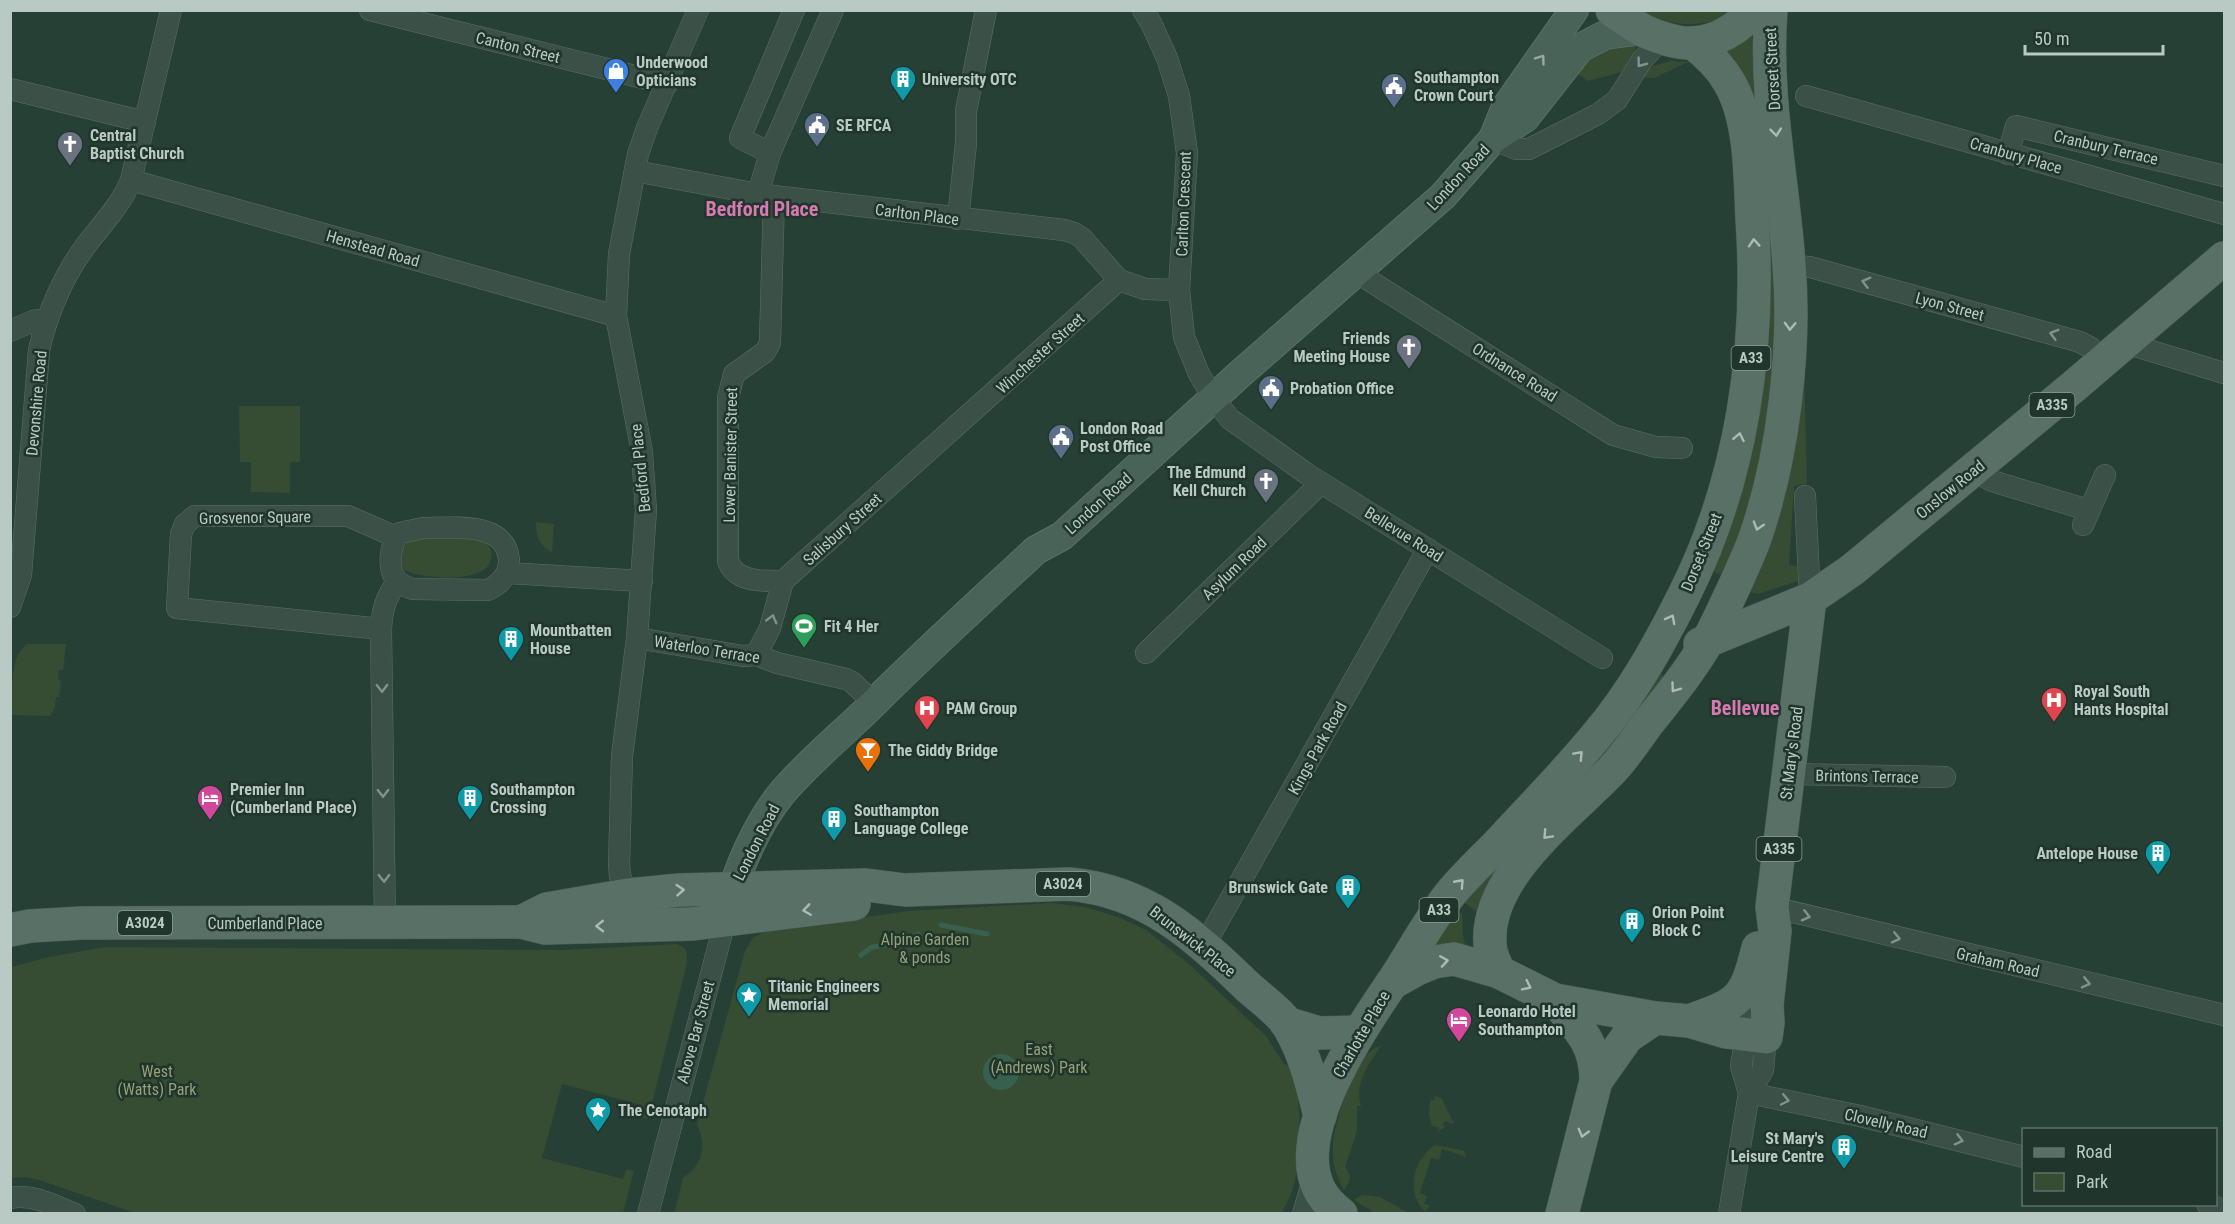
<svg xmlns="http://www.w3.org/2000/svg" width="2235" height="1224" viewBox="0 0 2235 1224" font-family="'Roboto Condensed',sans-serif">
  <rect width="100%" height="100%" fill="#274035"/>
  <g fill="#364c33">
    <path d="M1640,11H1736C1700,30 1676,27 1640,11Z"/>
    <path d="M1752,36L1770,173L1777,364L1760,476L1726,577L1710,570L1760,365L1721,51Z"/>
    <path d="M1635,45L1636,48L1625,71L1588,81L1575,72L1600,49Z"/>
    <path d="M1671,61L1688,62L1654,78L1641,77L1649,67Z"/>
    <path d="M1804,364L1807,484L1794,486L1789,565L1797,566L1798,581L1758,594L1745,591Z"/>
    <path d="M239,406H300V462H290V493L251,492V462H240Z"/>
    <path d="M536,522L554,524L552,553C539,544 536,538 536,522Z"/>
    <path d="M478,537C487,543 494,548 491,560C486,584 421,579 404,570L400,559V548L407,539Z"/>
    <path d="M27,644H66L63,670H59L58,680L61,681L59,697H56L55,707L50,716L12,715C13,694 8,658 27,644Z"/>
    <path d="M1661,674L1668,679L1482,899L1477,912L1462,901L1626,723Z"/>
    <path d="M1051,903L1085,907L1118,917L1146,930L1189,964L1266,1036L1284,1064L1294,1067C1300,1112 1308,1174 1281,1213L674,1214L683,1178C703,1164 707,1147 697,1124L745,951L753,938L766,931L909,911Z"/>
    <path d="M1456,910L1462,914L1463,936L1465,944L1435,945L1433,944Z"/>
    <path d="M676,944C689,947 688,956 686,967L648,1119L639,1117L642,1105L562,1084L542,1158L623,1179L626,1169L634,1171L623,1213H135L42,1181L25,1177L11,1178V967L49,957L105,947L564,950Z"/>
    <path d="M1381,1046C1369,1064 1354,1083 1361,1106H1357V1131L1345,1167C1353,1176 1350,1181 1344,1190C1336,1176 1332,1163 1333,1146C1334,1124 1356,1049 1381,1046Z"/>
    <path d="M1435,1096L1443,1099V1102L1454,1123L1452,1124L1446,1121L1443,1123L1444,1128L1437,1132L1439,1128L1432,1126L1429,1114L1430,1101L1434,1100Z"/>
    <path d="M1435,1145L1461,1150L1464,1151L1466,1157L1442,1149L1439,1160L1431,1158L1420,1193L1427,1196L1424,1204L1430,1206L1425,1212C1406,1193 1412,1160 1435,1145Z"/>
    <path d="M1362,1195L1380,1197L1409,1213H1375L1354,1200Z"/>
  </g>
  <circle fill="#37614e" cx="1001" cy="1072" r="18"/>
  <g fill="none" stroke-linecap="round" stroke-linejoin="round">
    <g stroke="#37614e" stroke-width="5">
      <path d="M941,925L987,934"/>
      <path d="M861,955L872,947L892,944L918,934"/>
    </g>
    <g stroke="#5c7068" stroke-width="22">
      <g id="street">
        <path d="M370,10L667,84"/>
        <path d="M794,10L740,138L770,153L833,10"/>
        <path d="M1143,10L1151,23L1167,58L1179,96L1187,153L1179,290L1184,337L1199,374L1214,399L1230,419L1307,474L1602,658"/>
        <path d="M10,89L145,122"/>
        <path d="M1806,96L2224,214"/>
        <path d="M1493,139L1516,149H1529L1598,114L1617,100L1642,60L1663,38"/>
        <path d="M2008,154L2016,126L2224,176"/>
        <path d="M635,171L758,194L1064,230L1074,233L1082,238L1119,280L1145,289L1179,290"/>
        <path d="M131,180L616,316"/>
        <path d="M758,194L770,153"/>
        <path d="M774,196L770,343L765,352L734,374L728,398V561C737,583 762,581 783,581"/>
        <path d="M958,219L966,143V111L986,10"/>
        <path d="M1789,266L1810,267L2080,342L2091,348L2104,362"/>
        <path d="M1356,272L1613,435L1656,447L1682,448"/>
        <path d="M10,331L33,321L48,319"/>
        <path d="M2125,343L2224,373"/>
        <path d="M1973,470L1992,481L2088,510"/>
        <path d="M1805,496L1810,599"/>
        <path d="M2083,525L2105,475"/>
        <path d="M423,528C451,528 507,520 509,561C509,575 500,584 488,590L413,589C407,587 401,585 396,580C387,567 390,543 400,533Z"/>
        <path d="M507,573L642,581"/>
        <path d="M10,607L21,575L39,350C47,314 64,274 87,244C103,223 121,205 131,180L171,10"/>
        <path d="M381,629L177,608L181,534L185,524L195,516H348L396,537"/>
        <path d="M637,638L743,656L756,655L777,663L846,679L852,682L874,703"/>
        <path d="M1146,653L1321,483"/>
        <path d="M756,655L770,628L783,581L1119,280"/>
        <path d="M1789,774L1945,777"/>
        <path d="M632,904L620,876L619,864L622,756L637,638L646,510L642,452L616,316L619,254L638,154L647,128L698,10"/>
        <path d="M1772,907L2224,1015"/>
        <path d="M385,922L381,629C382,610 386,597 397,582"/>
        <path d="M1204,946L1428,549"/>
        <path d="M1749,1093L1860,1116L2024,1157"/>
        <path d="M1749,1093L1741,1066L1749,1020L1750,981"/>
        <path d="M10,1198C33,1193 55,1206 75,1214"/>
        <path d="M2207,1204L2224,1210"/>
        <path d="M648,1214L725,921"/>
        <path d="M1303,1214L1314,1177"/>
        <path d="M1729,1214L1749,1093L1763,1070L1766,1037"/>
      </g>
    </g>
    <g stroke="#5c7068" stroke-width="30">
      <g id="secondary">
        <path d="M1493,139L1506,107L1574,10"/>
        <path d="M728,907C736,871 758,822 782,793C810,760 843,734 873,704C926,651 981,601 1036,550L1062,536L1241,373L1443,196L1493,139L1525,118L1580,48L1605,35L1643,30"/>
      </g>
    </g>
    <g stroke="#485c53" stroke-width="34">
      <g id="primary">
        <path d="M1612,10C1622,17 1633,25 1644,31C1657,37 1678,44 1693,43C1716,42 1740,28 1753,10"/>
        <path d="M1700,644L1810,599L1852,570L2073,387L2224,258"/>
        <path d="M521,922L547,909L628,895L680,890L866,885L905,890L1069,884C1147,891 1194,935 1248,987C1261,999 1279,1011 1288,1025C1305,1054 1312,1084 1320,1116"/>
        <path d="M10,930L30,926L82,923L521,922L545,928L692,924L854,904"/>
        <path d="M1499,972C1496,965 1493,959 1491,952C1478,880 1570,815 1613,769C1626,755 1637,738 1648,723C1673,692 1700,659 1717,623C1730,596 1743,569 1754,541C1783,459 1796,350 1789,264C1783,180 1764,95 1771,10"/>
        <path d="M1392,983L1417,969L1434,962L1454,959L1499,972L1555,1000L1655,1018L1689,1021L1726,1032L1766,1037L1768,1023L1767,1005L1775,931L1772,907L1810,599"/>
        <path d="M1555,1000C1578,1028 1596,1042 1596,1081L1562,1214"/>
        <path d="M1689,1021C1740,1003 1745,1000 1758,948"/>
        <path d="M1286,1023L1319,1033L1359,1032"/>
        <path d="M1596,1081L1627,1037L1655,1018"/>
        <path d="M1341,1214C1332,1207 1324,1199 1319,1189C1290,1130 1364,1024 1396,977C1414,949 1430,919 1451,893C1465,876 1481,861 1497,845C1530,809 1565,774 1596,736C1632,694 1659,645 1684,595C1742,480 1761,347 1752,219C1750,176 1751,119 1729,82C1720,66 1707,54 1693,43"/>
      </g>
    </g>
    <use href="#street" stroke="#3b5047" stroke-width="21"/>
    <use href="#secondary" stroke="#496358" stroke-width="28"/>
    <use href="#primary" stroke="#597066" stroke-width="33"/>
  </g>
  <defs><path id="oneway-chevron" d="M-2-3.5L2.5 0L-2 3.5" fill="none" stroke-width="1.6" stroke-linecap="round" stroke-linejoin="round" transform="scale(1.5)"/></defs>
  <use stroke="#97aba3" href="#oneway-chevron" transform="translate(1541 59) rotate(-54)"/>
  <g stroke="#80938b">
    <use href="#oneway-chevron" transform="translate(1641 63) rotate(127)"/>
    <use href="#oneway-chevron" transform="translate(1866 282) rotate(-165)"/>
    <use href="#oneway-chevron" transform="translate(2054 334) rotate(-164)"/>
    <use href="#oneway-chevron" transform="translate(772 619) rotate(-75)"/>
    <use href="#oneway-chevron" transform="translate(382 688) rotate(89)"/>
    <use href="#oneway-chevron" transform="translate(383 793) rotate(89)"/>
    <use href="#oneway-chevron" transform="translate(384 878) rotate(89)"/>
    <use href="#oneway-chevron" transform="translate(1806 916) rotate(14)"/>
    <use href="#oneway-chevron" transform="translate(1896 938) rotate(13)"/>
    <use href="#oneway-chevron" transform="translate(2086 983) rotate(13)"/>
    <use href="#oneway-chevron" transform="translate(1785 1100) rotate(12)"/>
    <use href="#oneway-chevron" transform="translate(1959 1140) rotate(14)"/>
  </g>
  <g stroke="#aabcb5">
    <use href="#oneway-chevron" transform="translate(1776 132) rotate(84)"/>
    <use href="#oneway-chevron" transform="translate(1754 243) rotate(-94)"/>
    <use href="#oneway-chevron" transform="translate(1790 326) rotate(92)"/>
    <use href="#oneway-chevron" transform="translate(1739 437) rotate(-79)"/>
    <use href="#oneway-chevron" transform="translate(1758 526) rotate(107)"/>
    <use href="#oneway-chevron" transform="translate(1671 619) rotate(-62)"/>
    <use href="#oneway-chevron" transform="translate(1675 688) rotate(126)"/>
    <use href="#oneway-chevron" transform="translate(1579 755) rotate(-47)"/>
    <use href="#oneway-chevron" transform="translate(1547 835) rotate(133)"/>
    <use href="#oneway-chevron" transform="translate(1460 883) rotate(-48)"/>
    <use href="#oneway-chevron" transform="translate(680 890) rotate(-4)"/>
    <use href="#oneway-chevron" transform="translate(807 910) rotate(172)"/>
    <use href="#oneway-chevron" transform="translate(600 926) rotate(179)"/>
    <use href="#oneway-chevron" transform="translate(1444 961) rotate(-9)"/>
    <use href="#oneway-chevron" transform="translate(1527 986) rotate(26)"/>
    <use href="#oneway-chevron" transform="translate(1583 1133) rotate(105)"/>
  </g>
  <defs>
    <g id="shop-pin" transform="scale(1.35)"><path d="M0 17L-7.5 6A9.5 9.5 0 1 1 7.5 6Z" fill="#3f7fe0" stroke="#20352c"/><path d="M-5-2.5h2.3a2.7 3.5 0 0 1 5.4 0H5L5.5 6h-11ZM-1.5-2.5h3a1.5 2.3 0 0 0-3 0Z" fill="#fff"/></g>
    <g id="building-pin" transform="scale(1.35)"><path d="M0 17L-7.5 6A9.5 9.5 0 1 1 7.5 6Z" fill="#0f9aa8" stroke="#20352c"/><path d="M-4-6H4V6H1V3H-1V6H-4ZM-2.5-4.3h1.7v1.8h-1.7ZM.8-4.3h1.7v1.8H.8ZM-2.5-1h1.7V.8h-1.7ZM.8-1h1.7V.8H.8Z" fill="#fff"/></g>
    <g id="civic-pin" transform="scale(1.35)"><path d="M0 17L-7.5 6A9.5 9.5 0 1 1 7.5 6Z" fill="#5c6f8a" stroke="#20352c"/><path d="M-.6-6.5H3V-4.5H.6V-3L4-1V1h2V6H-6V1h2V-1L-.6-3ZM-1.2 2.5V6h2.4V2.5Z" fill="#fff"/></g>
    <g id="church-pin" transform="scale(1.35)"><path d="M0 17L-7.5 6A9.5 9.5 0 1 1 7.5 6Z" fill="#6b7280" stroke="#20352c"/><path d="M-1.2-6h2.4v3.5h3.3v2.4h-3.3V6h-2.4V-.1h-3.3v-2.4h3.3Z" fill="#fff"/></g>
    <g id="stadium-pin" transform="scale(1.35)"><path d="M0 17L-7.5 6A9.5 9.5 0 1 1 7.5 6Z" fill="#2e9e5b" stroke="#20352c"/><path d="M0-5a6.5 5 0 1 0 0 10a6.5 5 0 1 0 0-10ZM-3.5-1.8h7v3.6h-7Z" fill="#fff"/></g>
    <g id="hospital-pin" transform="scale(1.35)"><path d="M0 17L-7.5 6A9.5 9.5 0 1 1 7.5 6Z" fill="#e0444e" stroke="#20352c"/><path d="M-5-5h3v3.5h4V-5h3V5h-3V1.5h-4V5h-3Z" fill="#fff"/></g>
    <g id="bar-pin" transform="scale(1.35)"><path d="M0 17L-7.5 6A9.5 9.5 0 1 1 7.5 6Z" fill="#e8710a" stroke="#20352c"/><path d="M-6-5H6L.8 .8V4.5H3.5V6h-7V4.5H-.8V.8Z" fill="#fff"/></g>
    <g id="hotel-pin" transform="scale(1.35)"><path d="M0 17L-7.5 6A9.5 9.5 0 1 1 7.5 6Z" fill="#d1479c" stroke="#20352c"/><path d="M-6-4.5h1.5V1H6V5H4.5V3h-9V5H-6ZM-4 0a1.8 1.8 0 1 1 3.6 0ZM.5 0V-2.5h3Q6-2.5 6 0Z" fill="#fff"/></g>
    <g id="sight-pin" transform="scale(1.35)"><path d="M0 17L-7.5 6A9.5 9.5 0 1 1 7.5 6Z" fill="#0f9aa8" stroke="#20352c"/><path d="M0-6L1.8-2.2L6-1.7L2.9 1.2L3.7 5.4L0 3.3L-3.7 5.4L-2.9 1.2L-6-1.7L-1.8-2.2Z" fill="#fff"/></g>
  </defs>
  <g fill-rule="evenodd">
    <use href="#shop-pin" x="616" y="71"/>
    <use href="#building-pin" x="903" y="79"/>
    <use href="#civic-pin" x="1394" y="86"/>
    <use href="#civic-pin" x="817" y="125"/>
    <use href="#church-pin" x="70" y="144"/>
    <use href="#church-pin" x="1409" y="347"/>
    <use href="#civic-pin" x="1271" y="388"/>
    <use href="#civic-pin" x="1061" y="437"/>
    <use href="#church-pin" x="1266" y="481"/>
    <use href="#stadium-pin" x="804" y="626"/>
    <use href="#building-pin" x="511" y="639"/>
    <use href="#hospital-pin" x="2054" y="700"/>
    <use href="#hospital-pin" x="927" y="708"/>
    <use href="#bar-pin" x="868" y="750"/>
    <use href="#hotel-pin" x="210" y="798"/>
    <use href="#building-pin" x="470" y="798"/>
    <use href="#building-pin" x="834" y="819"/>
    <use href="#building-pin" x="2158" y="853"/>
    <use href="#building-pin" x="1348" y="887"/>
    <use href="#building-pin" x="1632" y="921"/>
    <use href="#sight-pin" x="749" y="995"/>
    <use href="#hotel-pin" x="1459" y="1020"/>
    <use href="#sight-pin" x="598" y="1110"/>
    <use href="#building-pin" x="1844" y="1147"/>
  </g>
  <g text-anchor="middle" stroke-width="5" stroke-linejoin="round" paint-order="stroke">
    <g fill="#20352c" stroke="#8a9d96" stroke-width="1.5">
      <rect x="1731.5" y="346" width="39" height="24" rx="4.5"/>
      <rect x="2029.5" y="393" width="45" height="24" rx="4.5"/>
      <rect x="1756.5" y="837" width="45" height="24" rx="4.5"/>
      <rect x="1036" y="872" width="54" height="24" rx="4.5"/>
      <rect x="1419.5" y="898" width="39" height="24" rx="4.5"/>
      <rect x="118" y="911" width="54" height="24" rx="4.5"/>
    </g>
    <g font-size="15" font-weight="bold" fill="#b8cac3">
      <text x="1751" y="363">A33</text>
      <text x="2052" y="410">A335</text>
      <text x="1779" y="854">A335</text>
      <text x="1063" y="889">A3024</text>
      <text x="1439" y="915">A33</text>
      <text x="145" y="928">A3024</text>
    </g>
    <g font-size="16" fill="#b8cac3" stroke="#20352c">
      <text transform="translate(518 47) rotate(14)" y="6">Canton Street</text>
      <text transform="translate(1772 69) rotate(-93)" y="6">Dorset Street</text>
      <text transform="translate(2106 147) rotate(13)" y="6">Cranbury Terrace</text>
      <text transform="translate(2016 155) rotate(16)" y="6">Cranbury Place</text>
      <text transform="translate(1458 177) rotate(-47)" y="6">London Road</text>
      <text transform="translate(1183 204) rotate(-88)" y="6">Carlton Crescent</text>
      <text transform="translate(917 214) rotate(7)" y="6">Carlton Place</text>
      <text transform="translate(373 248) rotate(16)" y="6">Henstead Road</text>
      <text transform="translate(1950 306) rotate(15)" y="6">Lyon Street</text>
      <text transform="translate(1040 353) rotate(-42)" y="6">Winchester Street</text>
      <text transform="translate(1515 372) rotate(32)" y="6">Ordnance Road</text>
      <text transform="translate(36 403) rotate(-85)" y="6">Devonshire Road</text>
      <text transform="translate(730 455) rotate(-89)" y="6">Lower Banister Street</text>
      <text transform="translate(640 468) rotate(-96)" y="6">Bedford Place</text>
      <text transform="translate(1950 489) rotate(-39)" y="6">Onslow Road</text>
      <text transform="translate(1098 503) rotate(-42)" y="6">London Road</text>
      <text transform="translate(255 517) rotate(-1)" y="6">Grosvenor Square</text>
      <text transform="translate(842 529) rotate(-42)" y="6">Salisbury Street</text>
      <text transform="translate(1404 534) rotate(32)" y="6">Bellevue Road</text>
      <text transform="translate(1701 552) rotate(-68)" y="6">Dorset Street</text>
      <text transform="translate(1234 568) rotate(-44)" y="6">Asylum Road</text>
      <text transform="translate(707 649) rotate(9)" y="6">Waterloo Terrace</text>
      <text transform="translate(1317 748) rotate(-61)" y="6">Kings Park Road</text>
      <text transform="translate(1791 753) rotate(-83)" y="6">St Mary's Road</text>
      <text transform="translate(1867 776) rotate(1)" y="6">Brintons Terrace</text>
      <text transform="translate(756 842) rotate(-63)" y="6">London Road</text>
      <text x="265" y="929">Cumberland Place</text>
      <text transform="translate(1193 941) rotate(38)" y="6">Brunswick Place</text>
      <text transform="translate(1998 962) rotate(13)" y="6">Graham Road</text>
      <text transform="translate(695 1032) rotate(-75)" y="6">Above Bar Street</text>
      <text transform="translate(1361 1034) rotate(-60)" y="6">Charlotte Place</text>
      <text transform="translate(1886 1123) rotate(13)" y="6">Clovelly Road</text>
    </g>
    <g font-size="16" font-weight="bold" fill="#b8cac3" stroke="#20352c" text-anchor="start">
      <text x="636" y="68">Underwood<tspan x="636" dy="18">Opticians</tspan></text>
      <text x="1414" y="83">Southampton<tspan x="1414" dy="18">Crown Court</tspan></text>
      <text x="922" y="85">University OTC</text>
      <text x="836" y="131">SE RFCA</text>
      <text x="90" y="141">Central<tspan x="90" dy="18">Baptist Church</tspan></text>
      <text x="1390" y="344" text-anchor="end">Friends<tspan x="1390" dy="18">Meeting House</tspan></text>
      <text x="1290" y="394">Probation Office</text>
      <text x="1080" y="434">London Road<tspan x="1080" dy="18">Post Office</tspan></text>
      <text x="1246" y="478" text-anchor="end">The Edmund<tspan x="1246" dy="18">Kell Church</tspan></text>
      <text x="824" y="632">Fit 4 Her</text>
      <text x="530" y="636">Mountbatten<tspan x="530" dy="18">House</tspan></text>
      <text x="2074" y="697">Royal South<tspan x="2074" dy="18">Hants Hospital</tspan></text>
      <text x="946" y="714">PAM Group</text>
      <text x="888" y="756">The Giddy Bridge</text>
      <text x="230" y="795">Premier Inn<tspan x="230" dy="18">(Cumberland Place)</tspan></text>
      <text x="490" y="795">Southampton<tspan x="490" dy="18">Crossing</tspan></text>
      <text x="854" y="816">Southampton<tspan x="854" dy="18">Language College</tspan></text>
      <text x="2138" y="859" text-anchor="end">Antelope House</text>
      <text x="1328" y="893" text-anchor="end">Brunswick Gate</text>
      <text x="1652" y="918">Orion Point<tspan x="1652" dy="18">Block C</tspan></text>
      <text x="768" y="992">Titanic Engineers<tspan x="768" dy="18">Memorial</tspan></text>
      <text x="1478" y="1017">Leonardo Hotel<tspan x="1478" dy="18">Southampton</tspan></text>
      <text x="618" y="1116">The Cenotaph</text>
      <text x="1824" y="1144" text-anchor="end">St Mary's<tspan x="1824" dy="18">Leisure Centre</tspan></text>
    </g>
    <g font-size="16" fill="#97a077" stroke="#20352c">
      <text x="925" y="945">Alpine Garden<tspan x="925" dy="18">&amp; ponds</tspan></text>
      <text x="1039" y="1055">East<tspan x="1039" dy="18">(Andrews) Park</tspan></text>
      <text x="157" y="1077">West<tspan x="157" dy="18">(Watts) Park</tspan></text>
    </g>
    <g font-size="20" font-weight="bold" fill="#d67ab1" stroke="#20352c">
      <text x="762" y="216">Bedford Place</text>
      <text x="1745" y="715">Bellevue</text>
    </g>
  </g>
  <rect width="2235" height="1224" fill="none" stroke="#b8cac3" stroke-width="24"/>
  <rect x="2022" y="1128" width="195" height="78" fill="#20352c" stroke="#5d7168" stroke-width="1.5"/>
  <rect x="2034" y="1148" width="30" height="9" fill="#597066" stroke="#5d7168" stroke-width="1.5"/>
  <text x="2076" y="1158" font-size="18" fill="#b8cac3">Road</text>
  <rect x="2034" y="1173" width="30" height="18" fill="#364c33" stroke="#5d7168" stroke-width="1.5"/>
  <text x="2076" y="1188" font-size="18" fill="#b8cac3">Park</text>
  <path d="M2025 45v9h138v-9" fill="none" stroke="#b8cac3" stroke-width="3"/>
  <text x="2034" y="45" font-size="18" fill="#b8cac3" stroke="#20352c" stroke-width="4.5" paint-order="stroke">50 m</text>
</svg>
